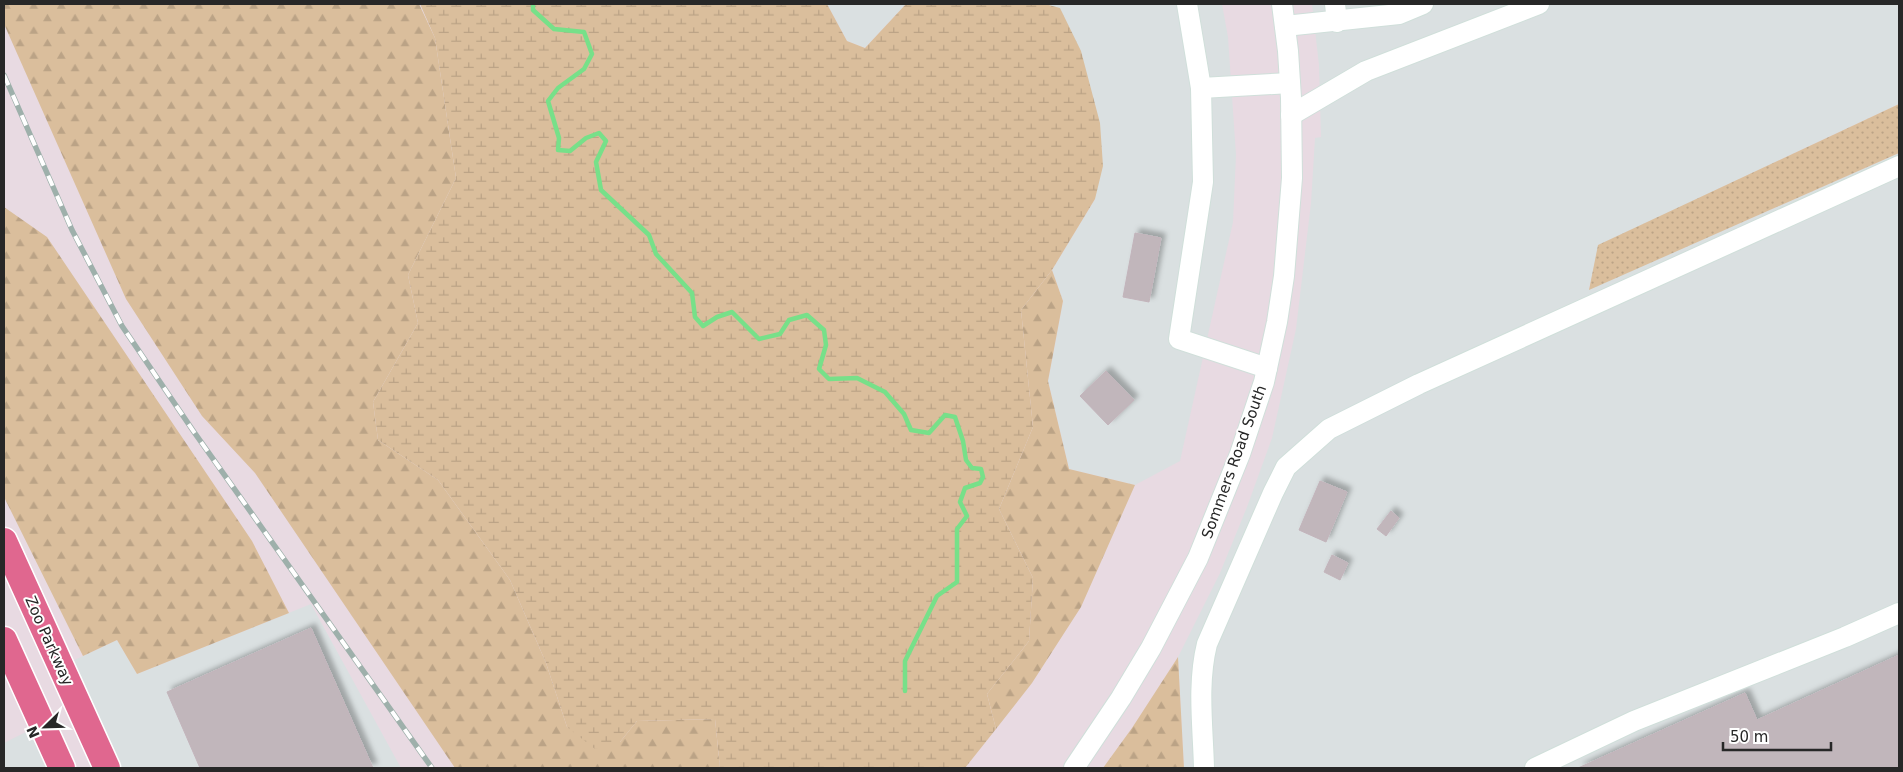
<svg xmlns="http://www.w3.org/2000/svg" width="1903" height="772" viewBox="0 0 1903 772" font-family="'DejaVu Sans',sans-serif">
  <defs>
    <pattern id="grass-dots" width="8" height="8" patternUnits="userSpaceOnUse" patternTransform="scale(1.25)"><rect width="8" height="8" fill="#dabe9c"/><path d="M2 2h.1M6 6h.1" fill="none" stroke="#bba386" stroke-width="1.8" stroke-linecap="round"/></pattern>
    <pattern id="forest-firs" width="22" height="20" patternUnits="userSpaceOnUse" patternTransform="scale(1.25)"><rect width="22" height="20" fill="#dabe9c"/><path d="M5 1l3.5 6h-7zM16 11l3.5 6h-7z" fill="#bba386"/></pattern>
    <pattern id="wetland-marsh" width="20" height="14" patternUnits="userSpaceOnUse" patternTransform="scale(1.25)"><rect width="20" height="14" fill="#dabe9c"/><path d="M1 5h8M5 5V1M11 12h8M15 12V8" fill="none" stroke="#bba386"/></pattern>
    <filter id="shadow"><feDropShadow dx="4.5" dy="-4.5" stdDeviation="2.5" flood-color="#0004"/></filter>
  </defs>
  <rect width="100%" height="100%" fill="#e8dae2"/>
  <g fill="#dae0e1">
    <path d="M827,4H906L865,48L847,41Z"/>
    <path d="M1045,4H1222L1228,37L1236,155L1233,222L1180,461L1135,485L1069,469L1048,381L1063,301L1052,270L1095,199Z"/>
    <path d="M1312,4H1899V104L1599,245L1589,289L1899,153V768H1184L1178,657L1220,573L1247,507L1272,438L1296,329L1311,203L1315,138L1321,137L1319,65Z"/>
    <path d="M311,604L401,768H115L66,664L117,640L137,674Z"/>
    <path d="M34,728L52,768H4V743Z"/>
  </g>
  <path fill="url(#grass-dots)" d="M1899,104V153L1589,290L1598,245Z"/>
  <g fill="url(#forest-firs)">
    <path d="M4,4H419L435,38L456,178L408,275L418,323L373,402L378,440L438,480L510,580L546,663L567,727L620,742L637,721L715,719L720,768H455L255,473L202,416L126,299L4,24Z"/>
    <path d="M4,207L47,237L252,541L289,613L137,674L117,640L83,656L4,497Z"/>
    <path d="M1052,270L1063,301L1048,381L1069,469L1135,485L1081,607L1032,683L996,729L987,694L1029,641L1033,578L999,509L1033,427L1021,310Z"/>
    <path d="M1178,657L1184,768H1103L1132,728Z"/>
  </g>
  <path fill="url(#wetland-marsh)" d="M420,4H827L847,41L865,48L906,4H1045L1060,8L1081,51L1100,123L1103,166L1095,199L1052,270L1021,310L1033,427L999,509L1033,578L1029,641L987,694L996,729L965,768H720L715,719L637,721L620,742L595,749L567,727L546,663L510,580L438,480L378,440L373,402L418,323L408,275L456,178L435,38Z"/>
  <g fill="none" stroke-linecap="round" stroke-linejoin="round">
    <path stroke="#77e089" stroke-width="4.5" d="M533,4V10L554,29L584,32L592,54L584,69L558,88L548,101L559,138L558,150L570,151L586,138L599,133L606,141L596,162L601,190L649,235L656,254L692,293L695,317L703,326L717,317L732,312L759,339L780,334L789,320L807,315L824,330L826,345L819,369L829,379L857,378L885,392L904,414L911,430L929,433L945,415L955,417L963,441L966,460L972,468L981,469L983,477L980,483L965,488L960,502L967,516L957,529V582L937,596L905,661V691"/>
  </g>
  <g fill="#c1b6bb" stroke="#c3b4bb" filter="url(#shadow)">
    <path d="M1135,233L1161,238L1149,302L1123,297Z"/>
    <path d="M1106,371L1134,400L1108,425L1080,396Z"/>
    <path d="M1320,481L1347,492L1326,542L1299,530Z"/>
    <path d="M1391,511L1399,518L1386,536L1377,529Z"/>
    <path d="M1332,555L1348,563L1340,580L1324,572Z"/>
    <path d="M311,628L373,768H200L167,692Z"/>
    <path d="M1899,655V768H1578L1745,693L1757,720Z"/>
  </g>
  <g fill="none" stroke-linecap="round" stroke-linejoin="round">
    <g stroke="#d0dfda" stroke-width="22">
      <g id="minor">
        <path d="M1187,4L1201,88L1203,182L1179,339L1267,368"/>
        <path d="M1335,4L1337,22"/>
        <path d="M1285,26L1399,14L1423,4"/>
        <path d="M1201,88L1290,83"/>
        <path d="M1291,115L1366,71L1539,4"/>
        <path d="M1074,768L1121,698L1151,648L1198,558L1240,454L1264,382L1277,322L1284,276L1292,178L1291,98L1288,51L1282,4"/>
        <path d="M1204,768C1203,727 1197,684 1207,644L1273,493L1286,467L1329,429L1419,384L1899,166"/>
        <path d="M1535,768L1634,721L1845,637L1899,613"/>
      </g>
    </g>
    <g stroke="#fff" stroke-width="29">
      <g id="major">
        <path d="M4,541L107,768"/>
        <path d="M4,640L62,768"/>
      </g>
    </g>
    <use href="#minor" stroke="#fff" stroke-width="20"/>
    <use href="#major" stroke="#e0678f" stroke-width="26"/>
    <g stroke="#9eb0ab" stroke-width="5.5">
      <path id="rail" d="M4,75L72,230L122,326L194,432L432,768"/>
    </g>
    <use href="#rail" stroke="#fff" stroke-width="4" stroke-dasharray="11" stroke-linecap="butt"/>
  </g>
  <g text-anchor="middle" stroke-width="4" stroke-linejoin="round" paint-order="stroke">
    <g font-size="15" fill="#272727" stroke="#fff">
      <text transform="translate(1234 462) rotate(-70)" y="5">Sommers Road South</text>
      <text transform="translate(49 641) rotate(66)" y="5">Zoo Parkway</text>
    </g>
  </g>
  <rect width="1903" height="772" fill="none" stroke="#272727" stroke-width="10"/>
  <g transform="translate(45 727) rotate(247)" stroke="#ffffff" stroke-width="4" paint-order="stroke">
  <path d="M0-4L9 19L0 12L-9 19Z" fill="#272727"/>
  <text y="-8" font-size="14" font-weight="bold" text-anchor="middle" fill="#272727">N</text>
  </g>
  <path d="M1723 742v8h108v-8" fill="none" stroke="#272727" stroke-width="2.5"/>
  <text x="1730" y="742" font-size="15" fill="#272727" stroke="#ffffff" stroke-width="4" paint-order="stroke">50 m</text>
</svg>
